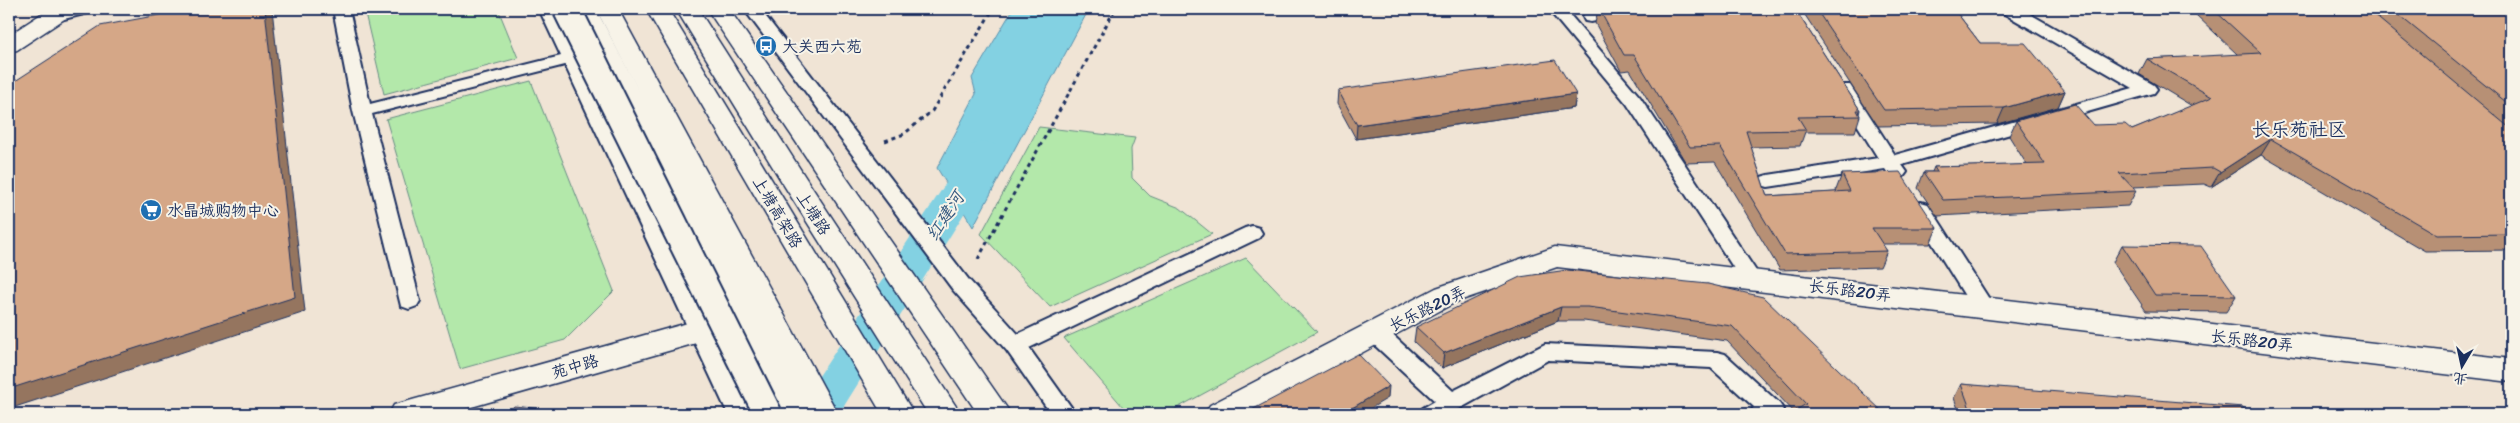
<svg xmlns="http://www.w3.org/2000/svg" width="2520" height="423" viewBox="0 0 2520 423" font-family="Sriracha,'LXGW WenKai TC',sans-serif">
  <rect width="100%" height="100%" fill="#f0e4d5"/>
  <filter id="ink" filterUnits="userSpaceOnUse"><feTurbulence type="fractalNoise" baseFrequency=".02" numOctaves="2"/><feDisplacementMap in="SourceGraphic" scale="10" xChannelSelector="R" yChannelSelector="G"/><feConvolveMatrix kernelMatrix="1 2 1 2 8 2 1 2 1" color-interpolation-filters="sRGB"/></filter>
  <g filter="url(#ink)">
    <g fill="#b3e8aa" stroke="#678c84">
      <path d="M364,9H498L518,58L384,94Z"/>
      <path d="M531,81L614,291L565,340L460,369L386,119Z"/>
      <path d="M1039,127L1135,138L1131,149L1132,178L1150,196L1180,208L1212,234L1050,307L981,234Z"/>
      <path d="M1246,258L1317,332L1166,414H1129L1064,338Z"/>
    </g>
    <path fill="#83d1e2" stroke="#5990ad" d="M1013,9H1089L973,227L937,168L976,94L972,78Z"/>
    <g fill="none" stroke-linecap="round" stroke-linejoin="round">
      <path fill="#83d1e2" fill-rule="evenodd" d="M984,141L997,145L1002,153L839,414H794L971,145Z"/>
      <g stroke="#1b2f5e" stroke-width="4">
        <g id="lane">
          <path d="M64,9H90L88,13L52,22L46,21L44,17L46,13Z"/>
          <path d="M333,9H349L370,104L561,56L539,9H555L752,414H728L565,65L372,114L420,301L417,306L409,309L401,306L353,111Z"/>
          <path d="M744,9H760L969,280L1018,334L1245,228L1252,226L1259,228L1262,233L1259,238L1029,348L1076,414H1051L1007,351L953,290Z"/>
          <path d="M1548,9H1565L1640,97L1758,274L1762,279L1758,284L1751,286L1744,284L1627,104Z"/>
          <path d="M1607,9H1638L1636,13L1591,22L1585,21L1583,17L1585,13Z"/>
          <path d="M2001,9H2021L2154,85L2157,89L2154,93L1902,165L1907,172L1904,176L1897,178L1890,176L1885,169L1768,187L1761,185L1758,181L1761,177L1768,175L1878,158L1835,89L1838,85H1850L1895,155L2133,88L2003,13Z"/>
          <path d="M1921,202L1928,204L1991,302L1994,307L1991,312L1983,315L1975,312L1911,209L1914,204Z"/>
          <path d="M1376,325L1384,327L1453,391L1545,344L1717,352L1725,354L1779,403L1783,409L1780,414H1749L1754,407L1711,368L1548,360L1450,414H1419L1423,408L1435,401L1368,339L1365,333L1368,327Z"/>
        </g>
      </g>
      <g stroke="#1b2f5e" stroke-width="3">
        <g id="street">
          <path d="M49,9H75L72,14L17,50L9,52V35Z"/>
          <path d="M1555,247L2511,359V382L1557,267L1456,302L1248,414H1205L1210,405L1436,288Z"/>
          <path d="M745,307L756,310L760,318L756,326L447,414H389L394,405L405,402Z"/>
        </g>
      </g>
      <g stroke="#1b2f5e" stroke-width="3">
        <g id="primary">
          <path d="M574,9H596L810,414H778Z"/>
          <path d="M676,9H698L809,183L961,414H928L785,187Z"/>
        </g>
      </g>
      <g stroke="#1b2f5e" stroke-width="3">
        <g id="highway">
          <path d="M596,9H618L838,414H806Z"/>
          <path d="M646,9H668L914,414H882Z"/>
          <path d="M707,9H729L1011,414H978Z"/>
        </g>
      </g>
      <g stroke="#1b2f5e" stroke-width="3" stroke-dasharray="4 4" stroke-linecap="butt">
        <path d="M885,141L904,134L932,111L993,9"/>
        <path d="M978,259L1115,9"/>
      </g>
      <use href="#lane" fill="#f7f3e8" fill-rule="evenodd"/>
      <use href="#street" fill="#f7f3e8" fill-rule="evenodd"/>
      <use href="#primary" fill="#f7f3e8" fill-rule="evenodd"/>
      <use href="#highway" fill="#f7f3e8" fill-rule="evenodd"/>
      <g stroke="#1b2f5e" stroke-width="31" stroke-linecap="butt">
        <path id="highway-bridge" d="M567,9L768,414"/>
      </g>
      <use href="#highway-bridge" stroke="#f7f3e8" stroke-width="27"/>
    </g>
    <g fill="#b79074" stroke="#1b2f5e">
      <path d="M1587,9H1795L1860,110L1859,114L1860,116L1855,132H1805L1800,146L1751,147L1767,196L1837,192L1836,190L1842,174L1937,228L1930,244H1882L1887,251L1880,267L1780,270L1715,162L1686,163L1630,70L1621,71L1595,23L1598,10H1588Z"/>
      <path d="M1801,9H1954L1980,43L2065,91L2058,107L1997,124L1878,126Z"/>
      <path d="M2198,9H2511V250L2425,251L2261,155L2211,187L2204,184L2133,187L2136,191L2128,206L1937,216L1918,188L1924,172H1932L1934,167L2027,165L2009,136L2016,121L2093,125L2132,130L2192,106L2139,74L2147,59L2238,55L2195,14Z"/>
      <path d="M1338,90L1576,94L1574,108L1356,139L1337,104Z"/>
      <path d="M2122,245L2236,296L2226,312L2146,311L2113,262Z"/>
      <path d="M1708,284L1885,414L1794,412L1727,341L1584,321H1558L1442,368L1414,342L1416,327Z"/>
      <path d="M1961,384L2247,414H1960L1954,398Z"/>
    </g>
    <g fill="#95755e" stroke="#1b2f5e">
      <path d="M9,9H21L9,17Z"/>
      <path d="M265,9H272L305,312L9,409V389Z"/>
      <path d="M2065,91L2058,107L1997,124L2004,108Z"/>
      <path d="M1576,94L1574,108L1356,139L1357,125Z"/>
      <path d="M2271,139L2261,155L2211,187L2220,172Z"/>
      <path d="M1561,307L1558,321L1442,368L1444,353Z"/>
      <path d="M1389,386L1388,398L1361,414H1342Z"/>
    </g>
    <g fill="#d5a787" stroke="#1b2f5e">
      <path d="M191,9H265L295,297L9,389V85L100,26Z"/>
      <path d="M1599,9H1795L1860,110H1857L1860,116L1798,117L1806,130L1746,131L1767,196L1850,191L1842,174L1900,172L1937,228H1872L1887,251L1785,254L1720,146L1690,147L1634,55H1624Z"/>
      <path d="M1816,9H1954L1980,43H2025L2065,91L2004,108L1884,110Z"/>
      <path d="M2213,9H2367L2511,129V234L2437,235L2271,139L2220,172L2213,168L2119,173L2136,191L1943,200L1924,172H1937L1934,167L2045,164L2016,121L2075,104L2093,125L2125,124L2132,130L2212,97L2147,59L2261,53Z"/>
      <path d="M2391,9H2511V106Z"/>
      <path d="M1555,60L1576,94L1357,125L1338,90Z"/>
      <path d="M2122,245L2201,246L2236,296L2155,295Z"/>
      <path d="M1567,270L1708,284L1763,297L1885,414H1790L1806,404L1732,326L1588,307H1561L1444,353L1416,327L1520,277Z"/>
      <path d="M1358,354L1389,386L1342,414H1244Z"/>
      <path d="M1961,384L2243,407L2247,414H1972Z"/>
      <path d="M514,406L590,414H508Z"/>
    </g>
  </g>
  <defs>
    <g id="bus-disc" transform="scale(1.125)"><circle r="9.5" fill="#1f6fb2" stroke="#f7f3e8"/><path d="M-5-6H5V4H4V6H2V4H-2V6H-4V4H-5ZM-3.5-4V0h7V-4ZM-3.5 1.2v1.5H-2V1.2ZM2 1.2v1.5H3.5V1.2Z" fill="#fff"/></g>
    <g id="supermarket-disc" transform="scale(1.125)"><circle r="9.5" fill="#1f6fb2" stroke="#f7f3e8"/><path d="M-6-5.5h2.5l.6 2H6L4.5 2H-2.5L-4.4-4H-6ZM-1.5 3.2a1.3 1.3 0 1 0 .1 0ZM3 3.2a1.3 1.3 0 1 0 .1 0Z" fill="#fff"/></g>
  </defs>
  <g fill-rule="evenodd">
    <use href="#bus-disc" x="766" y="46"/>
    <use href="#supermarket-disc" x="151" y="210"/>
  </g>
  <g text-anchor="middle" stroke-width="4" stroke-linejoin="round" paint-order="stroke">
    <g font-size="16" fill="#1b2f5e" stroke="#f7f3e8" text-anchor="start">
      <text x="782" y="52">大关西六苑</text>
      <text x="167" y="216">水晶城购物中心</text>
    </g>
    <g font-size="16" fill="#1b2f5e" stroke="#f7f3e8">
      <text transform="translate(778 212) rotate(59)" y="6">上塘高架路</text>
      <text transform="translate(814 213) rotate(57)" y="6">上塘路</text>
      <text transform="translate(1850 290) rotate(7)" y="6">长乐路20弄</text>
      <text transform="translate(1427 308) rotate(-26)" y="6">长乐路20弄</text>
      <text transform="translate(2252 340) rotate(7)" y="6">长乐路20弄</text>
      <text transform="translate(575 366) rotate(-16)" y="6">苑中路</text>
    </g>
    <g font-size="18" font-style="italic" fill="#35587f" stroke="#f7f3e8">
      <text transform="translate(945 216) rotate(-57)" y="6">红建河</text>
    </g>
    <g font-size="19" fill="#1b2f5e" stroke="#f7f3e8">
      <text x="2299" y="136">长乐苑社区</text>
    </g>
  </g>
  <rect width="2520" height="423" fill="none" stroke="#f7f3e8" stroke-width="30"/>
  <rect x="15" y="15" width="2490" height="393" fill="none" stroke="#1b2f5e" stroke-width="2" filter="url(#ink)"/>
  <g transform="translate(2462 366) rotate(189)" stroke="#f7f3e8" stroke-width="4" paint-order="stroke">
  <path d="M0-4L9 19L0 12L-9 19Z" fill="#1b2f5e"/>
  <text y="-8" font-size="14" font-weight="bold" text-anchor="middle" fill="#1b2f5e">北</text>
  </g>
</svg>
